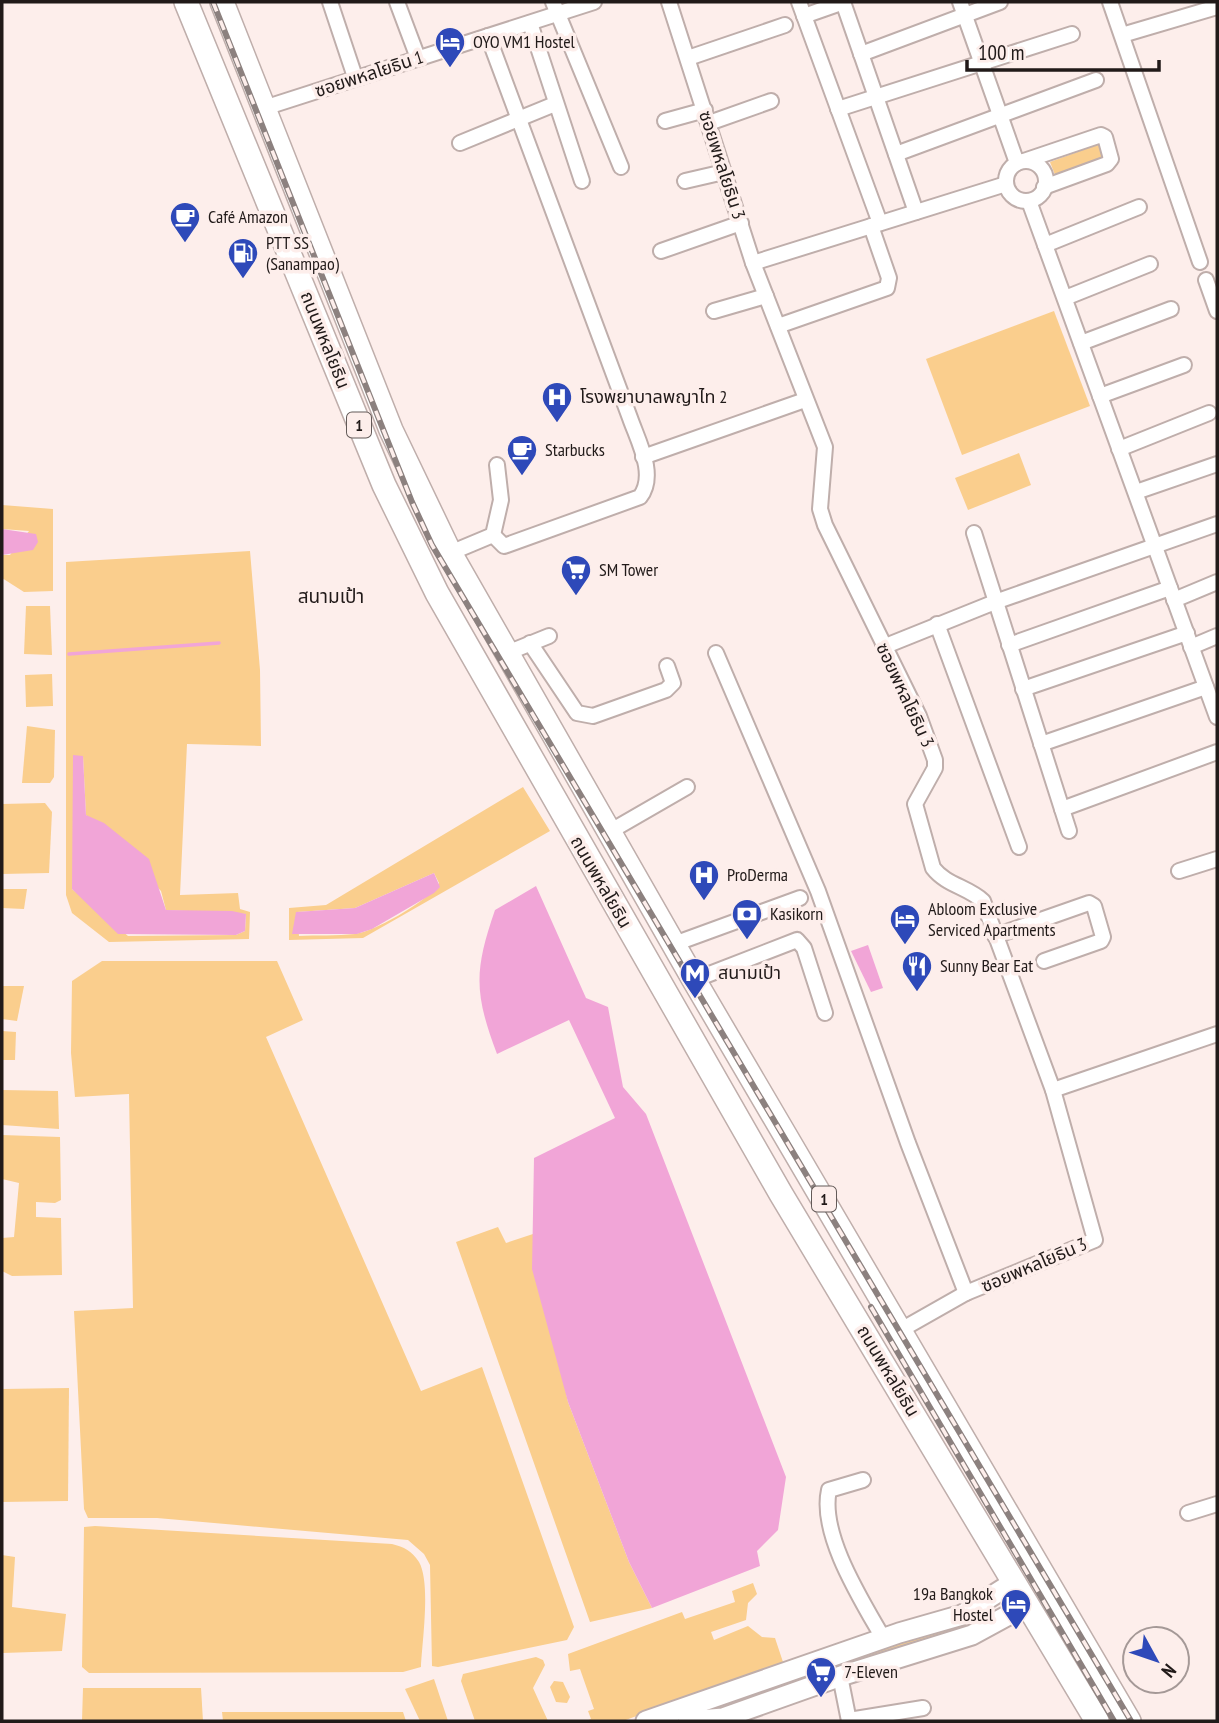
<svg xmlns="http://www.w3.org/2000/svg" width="1219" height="1723" viewBox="0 0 1219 1723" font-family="'PT Sans Narrow','Noto Sans Thai',sans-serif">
  <rect width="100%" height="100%" fill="#fdeeeb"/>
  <g fill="#face8d" fill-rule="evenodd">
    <path d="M1107,141L1114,159L1057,180L1050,162Z"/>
    <path d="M1054,311L1090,406L962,455L926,359Z"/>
    <path d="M1019,453L1031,485L968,510L955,478Z"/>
    <path d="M2,505L53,509V591L24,592L2,578V555H10L29,531L2,529Z"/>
    <path d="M250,551L260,670L261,746L187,744L180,895L238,893L240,909L250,912L249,939L109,942L72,913L66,895V562ZM83,756L86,815L161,891L166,910L246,914L245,931L236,935L128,936L72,889Z"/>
    <path d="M26,606H50L52,655L24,654Z"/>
    <path d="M52,674L53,706L26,707L25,675Z"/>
    <path d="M27,726L55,730L54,777L50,783H22Z"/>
    <path d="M523,787L550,831L363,938L289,940V908L326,905ZM434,873L439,883C430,900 376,931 355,934C337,936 317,935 299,936L297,912L355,908Z"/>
    <path d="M45,803L52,812L49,873L2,874V804Z"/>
    <path d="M2,889H27L24,909L2,908Z"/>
    <path d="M102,961H277L303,1020L266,1037L421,1391L482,1367L574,1627L567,1640L438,1667L432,1666L430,1565L424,1554L408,1540L157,1518H88L84,1509L74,1311L133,1308L129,1094L75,1097L71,1053L72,981Z"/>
    <path d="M2,986H24L17,1021L2,1019Z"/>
    <path d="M2,1031L16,1032L15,1060H2Z"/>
    <path d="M2,1090L58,1091L59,1129L2,1125Z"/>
    <path d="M2,1135L60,1137L61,1200L55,1203L36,1202V1217L61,1218L62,1275L12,1276L2,1271V1238L14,1237L19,1183L2,1179Z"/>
    <path d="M498,1227L506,1243L533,1234L568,1402L629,1562L652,1608L590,1622L456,1242Z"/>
    <path d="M69,1388L68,1501L2,1502V1389Z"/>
    <path d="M95,1526L392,1544C404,1547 412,1551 419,1562C431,1583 422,1642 421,1667L403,1672L89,1673L82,1667L84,1527Z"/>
    <path d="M2,1555L15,1557L12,1607L66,1614L62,1651L3,1653Z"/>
    <path d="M753,1583L757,1594L748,1603L746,1620L711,1632L714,1640L748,1626L762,1637L775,1638L783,1662L623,1721H586L591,1719L588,1711L594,1709L580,1669L570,1671L568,1654L682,1612L685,1619L735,1602L732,1591Z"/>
    <path d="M974,1620L976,1624L847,1665L844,1658Z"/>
    <path d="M536,1657L543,1660L545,1665L533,1688L548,1721H475L461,1681L463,1674Z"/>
    <path d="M434,1679L448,1721H420L405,1689Z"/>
    <path d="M554,1681L563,1682L570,1697L567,1703L556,1702L550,1687Z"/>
    <path d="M83,1688H201L203,1721H82Z"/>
    <path d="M222,1712H403L406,1721H223Z"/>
  </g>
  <g fill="#f1a5d7">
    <path d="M2,529L36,534L38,542L33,550L2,555Z"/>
    <path d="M73,755L83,756L86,815L104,823L149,859L166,910L232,911L246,914L245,931L236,935L118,934L72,889Z"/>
    <path d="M434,873L440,887L434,893L372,929L357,934H292L296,912L355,908Z"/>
    <path d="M536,886L586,998L608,1007L623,1087L646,1114L786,1477L778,1530L757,1551L760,1566L652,1608L629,1562L568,1402L532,1269L534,1158L615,1118L569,1020L497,1054C474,993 474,971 495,910Z"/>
    <path d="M868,945L883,988L871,992L851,951Z"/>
  </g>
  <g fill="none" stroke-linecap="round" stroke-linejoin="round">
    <path stroke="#f1a5d7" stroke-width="3.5" d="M69,654L219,643"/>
    <g stroke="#bfaeab" stroke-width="18">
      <g id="street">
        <path d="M330,2L355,77"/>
        <path d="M397,2L418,58"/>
        <path d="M553,2L621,167"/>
        <path d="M669,2L753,263L825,447L820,509L825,525L919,716L935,760V768L915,804L933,868C946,885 968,887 983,901L1053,1090L1095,1240L966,1293L899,1331"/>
        <path d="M799,2L880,223"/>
        <path d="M843,2L916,212"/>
        <path d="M960,2L1017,163"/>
        <path d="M1110,2L1200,262"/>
        <path d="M804,16L844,2"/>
        <path d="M530,23L582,181"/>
        <path d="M1122,35L1217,7"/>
        <path d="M488,36L630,418C638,441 657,475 640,497L504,546L493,535"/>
        <path d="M861,54L1000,2"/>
        <path d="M688,58L785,25"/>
        <path d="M264,108L594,2"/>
        <path d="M838,109L1072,34"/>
        <path d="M665,121L705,110"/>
        <path d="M709,123L771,101"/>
        <path d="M460,143L555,104"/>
        <path d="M896,154L1096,80"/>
        <path d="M1024,161L1101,135L1105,137L1111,159L1107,164L1044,187"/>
        <circle cx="1026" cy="181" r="20"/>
        <path d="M685,181L724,172"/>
        <path d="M1029,201L1217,717"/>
        <path d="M1045,245L1139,207"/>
        <path d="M661,251L741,223"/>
        <path d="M753,263L1006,184"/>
        <path d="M1206,280L1217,311"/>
        <path d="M1065,298L1150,264"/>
        <path d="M714,311L766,296"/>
        <path d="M778,326L887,288L889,278L871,226"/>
        <path d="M1081,343L1171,309"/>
        <path d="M1100,396L1184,365"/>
        <path d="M1119,449L1209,413"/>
        <path d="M643,457L805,400"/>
        <path d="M1136,492L1217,464"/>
        <path d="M974,533L1069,831"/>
        <path d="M450,553L493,535L501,500L497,465"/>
        <path d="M1174,600L1217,582"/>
        <path d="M937,624L1019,847"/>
        <path d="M530,643L577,713L593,716L666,690L673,683L667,666"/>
        <path d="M1009,645L1170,588"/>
        <path d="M883,647L995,602L1217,524"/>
        <path d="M1191,647L1217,636"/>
        <path d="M507,653L549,636"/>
        <path d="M716,653L818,891L908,1143L966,1293"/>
        <path d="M1023,689L1187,633"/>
        <path d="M1041,744L1206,687"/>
        <path d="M1062,809L1217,752"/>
        <path d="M609,832L687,787"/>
        <path d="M1179,871L1217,859"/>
        <path d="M995,936L1089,903L1094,906L1103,937L1101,941L1044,961"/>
        <path d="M674,944L800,898"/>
        <path d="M694,980L797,940L804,948L825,1013"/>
        <path d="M1053,1090L1217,1034"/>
        <path d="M863,1480L829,1490C819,1534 862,1601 883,1638"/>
        <path d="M1188,1513L1217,1504"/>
        <path d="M840,1676L849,1721"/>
        <path d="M849,1720L923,1708"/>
      </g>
    </g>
    <g stroke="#bfaeab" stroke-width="23">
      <g id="secondary">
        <path d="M646,1721L899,1633L962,1615L1014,1582"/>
        <path d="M688,1721L723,1718L844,1675L972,1635L1027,1605"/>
      </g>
    </g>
    <g stroke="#bfaeab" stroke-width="26">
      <g id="primary">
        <path d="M186,2L384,485L437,593L781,1194L1097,1721"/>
        <path d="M222,2L391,430L450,553L694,980L1129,1721"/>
      </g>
    </g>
    <use href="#street" stroke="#fff" stroke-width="14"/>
    <use href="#secondary" stroke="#fff" stroke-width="19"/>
    <use href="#primary" stroke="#fff" stroke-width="23"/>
    <g stroke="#8c817f" stroke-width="6">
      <g id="rail">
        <path d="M213,2L412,502L432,545L1131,1721"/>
        <path d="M871,1307L1114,1721"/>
      </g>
    </g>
    <use href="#rail" stroke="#fdeeeb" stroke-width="3.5" stroke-dasharray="10" stroke-linecap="butt"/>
  </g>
  <defs>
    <g id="hotel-pin" transform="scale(1.575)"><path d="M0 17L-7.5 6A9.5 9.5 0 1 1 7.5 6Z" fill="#2e49b9" stroke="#fdeeeb"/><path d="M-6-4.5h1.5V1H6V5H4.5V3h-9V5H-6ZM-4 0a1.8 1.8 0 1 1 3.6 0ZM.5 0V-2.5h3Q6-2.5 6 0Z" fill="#fff"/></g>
    <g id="cafe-pin" transform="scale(1.575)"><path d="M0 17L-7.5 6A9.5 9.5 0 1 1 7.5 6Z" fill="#2e49b9" stroke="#fdeeeb"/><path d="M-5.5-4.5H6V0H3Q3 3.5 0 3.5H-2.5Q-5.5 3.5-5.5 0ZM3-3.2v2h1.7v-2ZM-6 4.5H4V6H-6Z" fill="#fff"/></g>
    <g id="fuel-pin" transform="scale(1.575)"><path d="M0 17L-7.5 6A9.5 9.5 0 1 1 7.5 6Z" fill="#2e49b9" stroke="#fdeeeb"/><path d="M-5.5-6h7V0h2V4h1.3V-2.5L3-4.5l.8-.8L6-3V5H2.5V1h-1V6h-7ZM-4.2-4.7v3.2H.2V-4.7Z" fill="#fff"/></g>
    <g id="hospital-pin" transform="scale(1.575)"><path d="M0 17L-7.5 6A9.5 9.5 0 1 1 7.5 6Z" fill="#2e49b9" stroke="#fdeeeb"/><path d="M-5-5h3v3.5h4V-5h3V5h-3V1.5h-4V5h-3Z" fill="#fff"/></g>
    <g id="supermarket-pin" transform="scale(1.575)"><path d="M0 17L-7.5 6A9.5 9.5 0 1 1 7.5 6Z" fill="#2e49b9" stroke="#fdeeeb"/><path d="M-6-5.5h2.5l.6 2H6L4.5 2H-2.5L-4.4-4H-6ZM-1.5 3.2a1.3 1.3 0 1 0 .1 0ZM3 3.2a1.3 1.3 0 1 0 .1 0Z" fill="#fff"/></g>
    <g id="bank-pin" transform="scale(1.575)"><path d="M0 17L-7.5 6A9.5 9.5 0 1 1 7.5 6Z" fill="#2e49b9" stroke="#fdeeeb"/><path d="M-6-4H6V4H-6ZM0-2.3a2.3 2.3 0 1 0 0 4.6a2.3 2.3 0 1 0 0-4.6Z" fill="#fff"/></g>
    <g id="restaurant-pin" transform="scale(1.575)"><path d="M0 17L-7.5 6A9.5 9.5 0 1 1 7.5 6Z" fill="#2e49b9" stroke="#fdeeeb"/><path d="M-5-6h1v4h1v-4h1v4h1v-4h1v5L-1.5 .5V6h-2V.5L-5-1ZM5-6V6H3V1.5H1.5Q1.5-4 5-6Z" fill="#fff"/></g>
    <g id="metro-pin" transform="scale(1.575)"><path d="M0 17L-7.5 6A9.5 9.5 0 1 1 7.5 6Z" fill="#2e49b9" stroke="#fdeeeb"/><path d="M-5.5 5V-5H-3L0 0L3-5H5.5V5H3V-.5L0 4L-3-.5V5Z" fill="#fff"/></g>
  </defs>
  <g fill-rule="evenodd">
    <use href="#hotel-pin" x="450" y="42"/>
    <use href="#cafe-pin" x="185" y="217"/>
    <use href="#fuel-pin" x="243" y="253"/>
    <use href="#hospital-pin" x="557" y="397"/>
    <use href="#cafe-pin" x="522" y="450"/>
    <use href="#supermarket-pin" x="576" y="570"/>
    <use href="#hospital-pin" x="704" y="875"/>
    <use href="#bank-pin" x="747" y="914"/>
    <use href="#hotel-pin" x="905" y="919"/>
    <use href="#restaurant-pin" x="917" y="966"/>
    <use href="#metro-pin" x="695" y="973"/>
    <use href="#hotel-pin" x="1016" y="1604"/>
    <use href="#supermarket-pin" x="821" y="1672"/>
  </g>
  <g text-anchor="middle" stroke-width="7" stroke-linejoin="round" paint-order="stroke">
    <g fill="#fdeeeb" stroke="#635a58" stroke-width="2">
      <rect x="347" y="412.5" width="24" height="25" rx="5"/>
      <rect x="812" y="1186.5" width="24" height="25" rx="5"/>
    </g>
    <g font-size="16" font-weight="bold" fill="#211a19">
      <text x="359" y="431">1</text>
      <text x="824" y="1205">1</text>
    </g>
    <g font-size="18" fill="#211a19" stroke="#fdeeeb" text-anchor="start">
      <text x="473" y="48">OYO VM1 Hostel</text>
      <text x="208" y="223">Café Amazon</text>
      <text x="266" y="249">PTT SS<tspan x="266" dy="21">(Sanampao)</tspan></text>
      <text x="580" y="403">โรงพยาบาลพญาไท 2</text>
      <text x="545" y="456">Starbucks</text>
      <text x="599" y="576">SM Tower</text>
      <text x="727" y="881">ProDerma</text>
      <text x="928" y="915">Abloom Exclusive<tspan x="928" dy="21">Serviced Apartments</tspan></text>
      <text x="770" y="920">Kasikorn</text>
      <text x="940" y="972">Sunny Bear Eat</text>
      <text x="718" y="979">สนามเป้า</text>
      <text x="993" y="1600" text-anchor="end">19a Bangkok<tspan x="993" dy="21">Hostel</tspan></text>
      <text x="844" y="1678">7-Eleven</text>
    </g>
    <g font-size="18" fill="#211a19" stroke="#fdeeeb">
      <text transform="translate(369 74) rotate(-18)" y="6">ซอยพหลโยธิน 1</text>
      <text transform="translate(722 165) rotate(72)" y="6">ซอยพหลโยธิน 3</text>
      <text transform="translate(325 340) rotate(68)" y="6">ถนนพหลโยธิน</text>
      <text transform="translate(905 695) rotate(65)" y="6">ซอยพหลโยธิน 3</text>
      <text transform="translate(601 882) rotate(60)" y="6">ถนนพหลโยธิน</text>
      <text transform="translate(1034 1265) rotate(-23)" y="6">ซอยพหลโยธิน 3</text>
      <text transform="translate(888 1371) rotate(59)" y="6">ถนนพหลโยธิน</text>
    </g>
    <g font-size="19" fill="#211a19" stroke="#fdeeeb">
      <text x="331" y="603">สนามเป้า</text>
    </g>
  </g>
  <rect width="1219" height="1723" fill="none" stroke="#211a19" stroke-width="7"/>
  <g transform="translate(1156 1660) rotate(130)"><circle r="33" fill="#fdeeeb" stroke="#a59997" stroke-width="2"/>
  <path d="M0-5L12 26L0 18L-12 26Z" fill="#2e49b9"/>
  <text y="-10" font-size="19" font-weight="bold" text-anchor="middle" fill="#211a19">N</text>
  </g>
  <path d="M967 60v10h192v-10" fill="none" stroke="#211a19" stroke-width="3.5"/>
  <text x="978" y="60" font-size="21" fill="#211a19" stroke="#fdeeeb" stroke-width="5" paint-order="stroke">100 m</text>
</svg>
